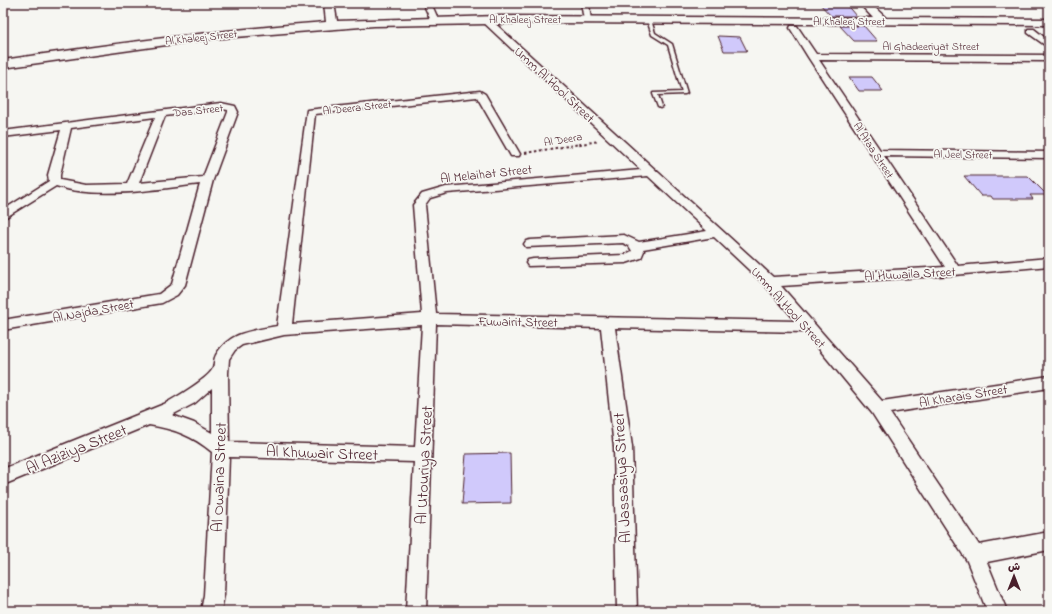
<svg xmlns="http://www.w3.org/2000/svg" width="1052" height="614" viewBox="0 0 1052 614" font-family="'Indie Flower','Playpen Sans Arabic',sans-serif">
  <rect width="100%" height="100%" fill="#f6f6f2"/>
  <filter id="ink" filterUnits="userSpaceOnUse"><feTurbulence type="fractalNoise" baseFrequency=".025" numOctaves="2"/><feDisplacementMap in="SourceGraphic" scale="8" xChannelSelector="R" yChannelSelector="G"/><feConvolveMatrix kernelMatrix="1 2 1 2 8 2 1 2 1" color-interpolation-filters="sRGB"/></filter>
  <g filter="url(#ink)">
    <g fill="#d0c9fb" stroke="#4a1f2b">
      <path d="M819,3H845L856,16H831Z"/>
      <path d="M840,26H864L877,41H854Z"/>
      <path d="M718,36L740,37L747,51H724Z"/>
      <path d="M849,77H872L883,91H859Z"/>
      <path d="M964,176H1028L1047,195H1030L1033,199H993L991,196H981Z"/>
      <path d="M510,453L511,503L462,504L466,454Z"/>
    </g>
    <g fill="none" stroke-linecap="round" stroke-linejoin="round">
      <g stroke="#4a1f2b" stroke-width="3">
        <path id="lane" d="M649,19L651,20L655,33L672,44L687,93L685,94L658,95L662,107L660,108L658,107L653,94V93L682,92L668,45L652,35L647,20Z"/>
      </g>
      <g stroke="#4a1f2b" stroke-width="3">
        <g id="street">
          <path d="M423,3H431L439,21L438,23H432Z"/>
          <path d="M581,3H589L591,22L584,20Z"/>
          <path d="M482,17H488L773,277L945,267L808,57L790,28L791,26H797L816,54L1049,55V61L819,60L880,150L1049,152V158L884,156L958,266L1049,258V266L954,275L781,286L882,401L1049,376V388L890,413L979,545L1049,532V550L987,562L1007,611H987L967,561L872,413L805,332L615,328L632,447L637,611H617L614,447L601,328L436,324L426,611H406L414,462L229,457L224,595L221,611H201L204,595L212,452C193,436 174,429 149,425L3,485V469L164,404C174,399 207,379 212,370C215,366 213,360 216,355C230,331 252,331 277,326L307,110L480,91L485,94L520,154L519,156H511L477,97L315,114L292,324L422,314L413,205L422,194L446,187L641,170L482,21ZM648,176L707,231L639,242L624,235L530,240L526,241L524,244L526,247L623,243L629,246L632,251L624,255L533,259L528,260L526,263L528,266L626,263L641,258L644,251L643,249L714,237L765,285L796,321L436,314L425,205L430,198L447,193ZM422,325L415,447L229,442L228,373L229,359L235,350L242,345L284,335ZM212,388V433L194,423L172,415L195,403Z"/>
          <path d="M1028,29H1034L1049,41V48L1028,33Z"/>
          <path d="M221,103L235,106L238,112L213,180L185,285L177,295L162,303L3,330V320L159,294L172,284L200,184C156,189 99,200 56,186L3,219V210L49,181L48,175L61,130L3,137V131ZM221,109L228,110V112L203,177L139,183L165,116ZM155,117L127,184L86,185L60,180V175L71,128Z"/>
        </g>
      </g>
      <g stroke="#4a1f2b" stroke-width="3">
        <path id="secondary" d="M324,3H334L337,21L498,16L873,18L859,3H870L886,18L1049,19V25L540,23L374,26L209,39L3,68V60C110,44 218,30 326,22Z"/>
      </g>
      <path stroke="#4a1f2b" stroke-width="2" stroke-dasharray="2.5 2.5" stroke-linecap="butt" d="M525,153L599,141"/>
      <use href="#lane" fill="#f6f6f2" fill-rule="evenodd"/>
      <use href="#street" fill="#f6f6f2" fill-rule="evenodd"/>
      <use href="#secondary" fill="#f6f6f2" fill-rule="evenodd"/>
    </g>
  </g>
  <g text-anchor="middle" stroke-width="3.5" stroke-linejoin="round" paint-order="stroke">
    <g font-size="11" fill="#4a1f2b" stroke="#f6f6f2">
      <text x="525" y="23">Al Khaleej Street</text>
      <text x="849" y="25">Al Khaleej Street</text>
      <text transform="translate(201 37) rotate(-6)" y="4">Al Khaleej Street</text>
      <text x="931" y="50">Al Ghadeeriyat Street</text>
      <text transform="translate(357 107) rotate(-6)" y="4">Al Deera Street</text>
      <text transform="translate(198 110) rotate(-6)" y="4">Das Street</text>
      <text transform="translate(563 139) rotate(-9)" y="4">Al Deera</text>
      <text transform="translate(874 150) rotate(57)" y="4">Al Ataa Street</text>
      <text transform="translate(963 154) rotate(1)" y="4">Al Jeel Street</text>
    </g>
    <g font-size="13" fill="#4a1f2b" stroke="#f6f6f2">
      <text transform="translate(555 84) rotate(43)" y="5">Umm Al Hool Street</text>
      <text transform="translate(486 173) rotate(-6)" y="5">Al Melaihat Street</text>
      <text transform="translate(910 273) rotate(-3)" y="5">Al Huwaila Street</text>
      <text transform="translate(789 307) rotate(48)" y="5">Umm Al Hool Street</text>
      <text transform="translate(93 310) rotate(-10)" y="5">Al Najda Street</text>
      <text transform="translate(518 321) rotate(1)" y="5">Fuwairit Street</text>
      <text transform="translate(963 395) rotate(-9)" y="5">Al Kharais Street</text>
    </g>
    <g font-size="16" fill="#4a1f2b" stroke="#f6f6f2">
      <text transform="translate(76 448) rotate(-22)" y="6">Al Aziziya Street</text>
      <text transform="translate(322 452) rotate(2)" y="6">Al Khuwair Street</text>
      <text transform="translate(423 465) rotate(-87)" y="6">Al Utouriya Street</text>
      <text transform="translate(218 477) rotate(-88)" y="6">Al Owaina Street</text>
      <text transform="translate(621 478) rotate(-93)" y="6">Al Jassasiya Street</text>
    </g>
  </g>
  <rect width="1052" height="614" fill="none" stroke="#f6f6f2" stroke-width="16"/>
  <rect x="8" y="8" width="1036" height="598" fill="none" stroke="#4a1f2b" stroke-width="1.5" filter="url(#ink)"/>
  <g transform="translate(1014 576)" stroke="#f6f6f2" stroke-width="3" paint-order="stroke">
  <path d="M0-3L7 15L0 10L-7 15Z" fill="#4a1f2b"/>
  <text y="-6" font-size="11" font-weight="bold" text-anchor="middle" fill="#4a1f2b">ش</text>
  </g>
</svg>
